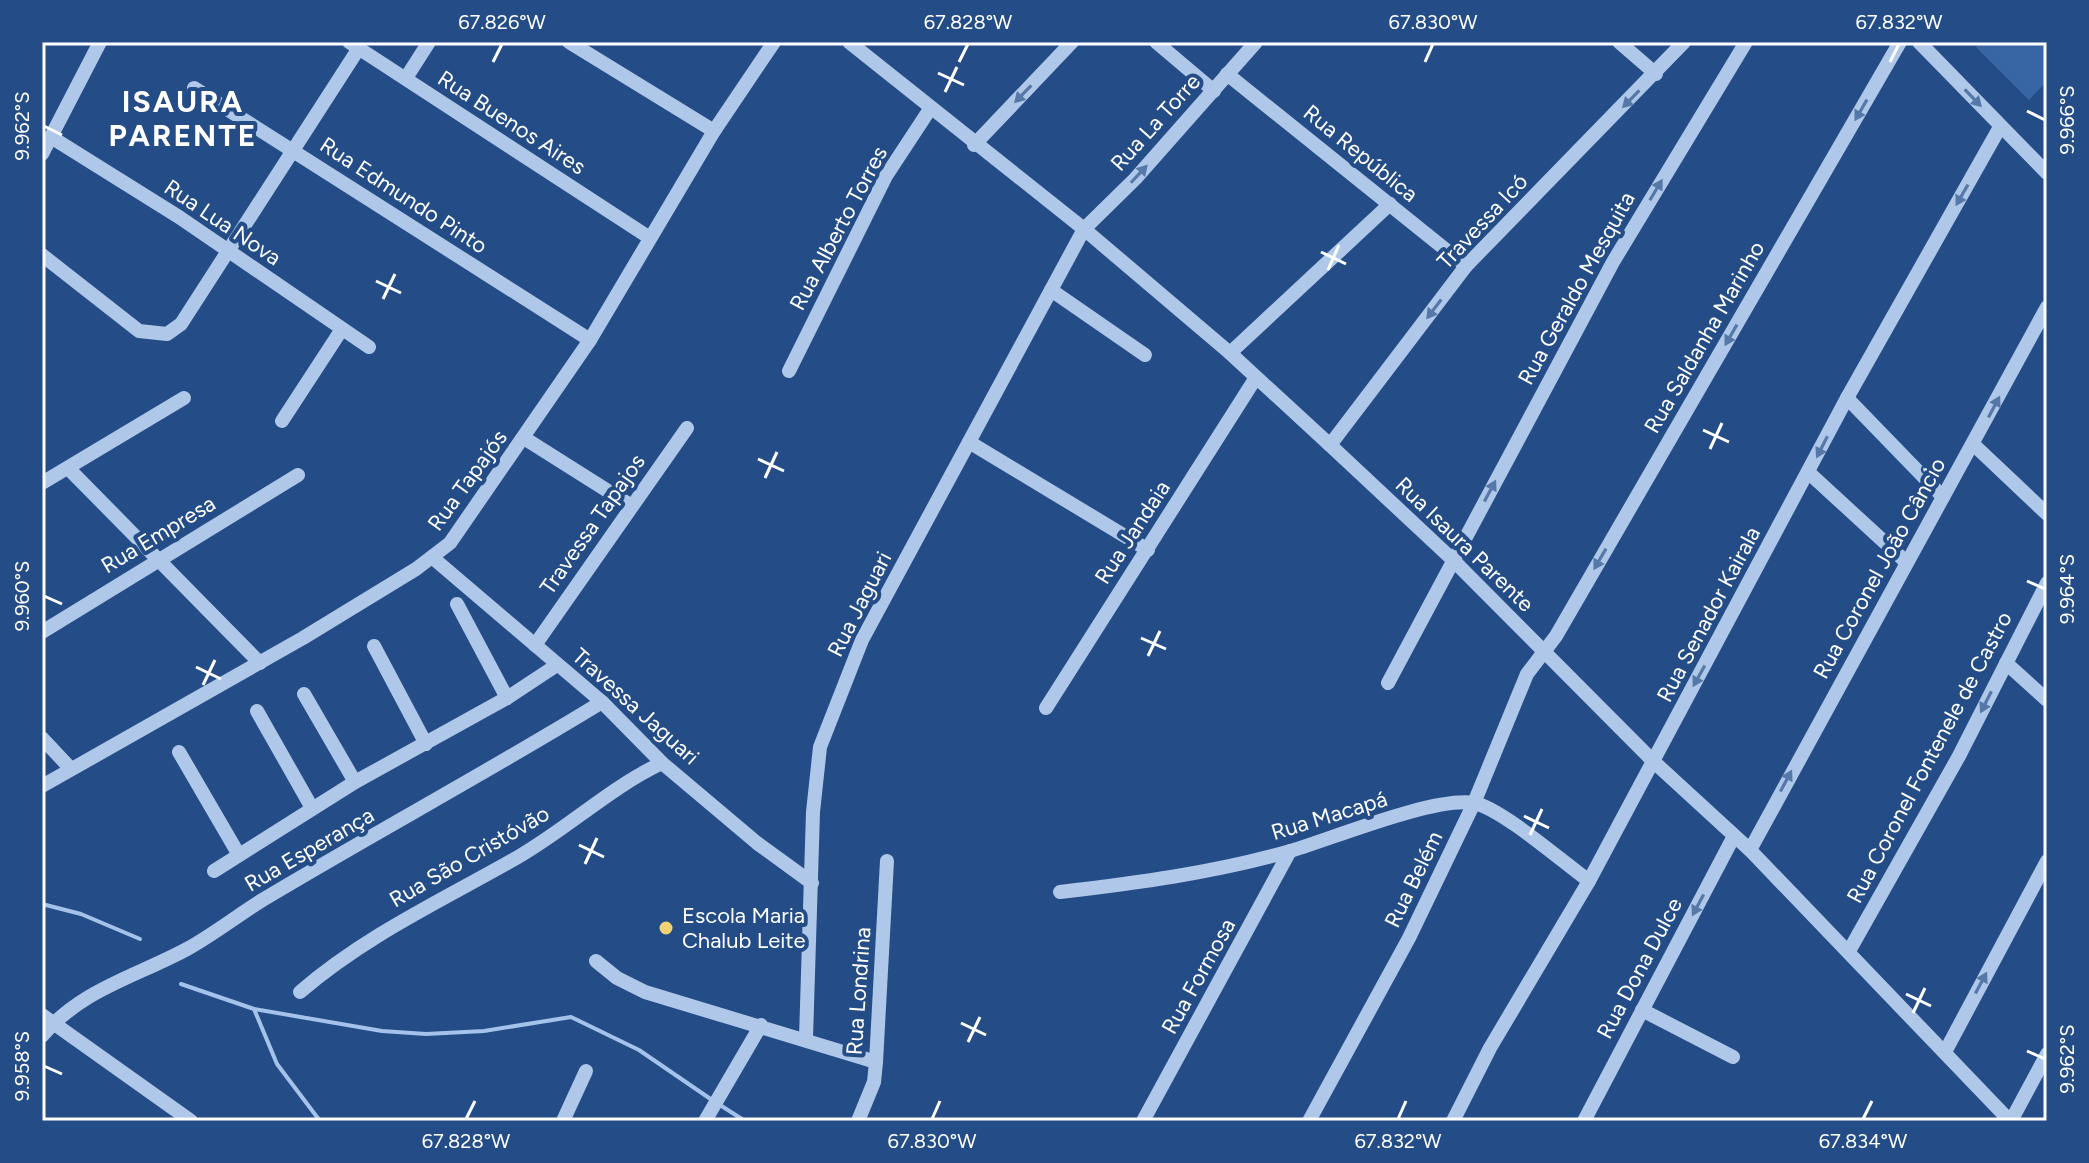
<svg xmlns="http://www.w3.org/2000/svg" width="2089" height="1163" viewBox="0 0 2089 1163" font-family="Figtree,sans-serif">
  <rect width="100%" height="100%" fill="#244d87"/>
  <path fill="#3866a4" d="M1981,42H2047V81L2029,100L1976,47Z"/>
  <g fill="none" stroke-linecap="round" stroke-linejoin="round">
    <g stroke="#a4c2ea" stroke-width="4">
      <path d="M42,904L81,914L140,939"/>
      <path d="M181,984L254,1009L382,1031L426,1034L484,1031L571,1017L639,1050L712,1100"/>
      <path d="M254,1009L277,1064L320,1121"/>
      <path d="M720,1105L745,1121"/>
    </g>
    <g stroke="#afc8e9" stroke-width="14">
      <path d="M349,42L650,238"/>
      <path d="M569,42L714,131"/>
      <path d="M849,42L1084,229L1230,353L1330,445L1453,560L1653,761L1750,850L2010,1121"/>
      <path d="M1156,42L1214,91"/>
      <path d="M1619,42L1656,74"/>
      <path d="M1919,42L2047,173"/>
      <path d="M1227,74L1466,266"/>
      <path d="M406,78L429,42"/>
      <path d="M194,88L590,340"/>
      <path d="M51,137L179,217L369,347"/>
      <path d="M974,145L1072,42"/>
      <path d="M42,154L100,42"/>
      <path d="M42,255L139,331L167,334L181,324L359,48"/>
      <path d="M1051,290L1145,355"/>
      <path d="M1230,353L1390,204"/>
      <path d="M789,371L886,176L930,109"/>
      <path d="M1847,398L1943,497"/>
      <path d="M282,421L342,329"/>
      <path d="M524,438L630,505"/>
      <path d="M969,442L1148,550"/>
      <path d="M1973,444L2047,514"/>
      <path d="M1330,445L1466,266L1684,42"/>
      <path d="M68,468L260,663"/>
      <path d="M1808,472L1905,561"/>
      <path d="M42,483L184,398"/>
      <path d="M433,558L602,702L662,763L757,843L812,883"/>
      <path d="M457,604L507,698"/>
      <path d="M42,632L298,475"/>
      <path d="M535,645L687,428"/>
      <path d="M374,646L426,744"/>
      <path d="M2006,663L2047,700"/>
      <path d="M1388,683L1613,262L1746,42"/>
      <path d="M304,694L355,782"/>
      <path d="M1046,708L1255,379"/>
      <path d="M257,711L312,808"/>
      <path d="M42,738L71,769"/>
      <path d="M179,752L239,855"/>
      <path d="M42,786L303,638L416,569L450,543L590,340L714,131L774,42"/>
      <path d="M1750,850L2047,307"/>
      <path d="M214,871L355,782L507,698L557,665"/>
      <path d="M1060,892C1137,883 1212,873 1287,852C1329,840 1434,796 1474,803C1501,808 1564,863 1589,881"/>
      <path d="M1849,951L1959,756L2047,583"/>
      <path d="M596,961L617,978L645,992L876,1062"/>
      <path d="M300,992C366,935 443,900 518,857C568,828 611,787 662,763"/>
      <path d="M1642,1010L1733,1057"/>
      <path d="M42,1015L191,1121"/>
      <path d="M42,1036C82,989 135,977 187,949C214,934 238,915 264,899C376,832 491,770 602,702"/>
      <path d="M806,1038L813,812L820,747L862,640L1084,229L1135,179L1256,42"/>
      <path d="M1945,1052L2047,861"/>
      <path d="M563,1121L586,1071"/>
      <path d="M705,1121L761,1025"/>
      <path d="M858,1121L874,1082L876,1062L887,861"/>
      <path d="M1143,1121L1290,851"/>
      <path d="M1309,1121L1409,938L1474,803L1527,674L1556,636L1900,42"/>
      <path d="M1453,1121L1490,1048L1589,881L1847,398L2000,127"/>
      <path d="M1584,1121L1734,836"/>
      <path d="M2011,1121L2047,1054"/>
    </g>
  </g>
  <defs><path id="oneway-solid" d="M-6-.8H1V-3.2L6.5 0L1 3.2V.8H-6Z" transform="scale(2)"/></defs>
  <g fill="#5578a9">
    <use href="#oneway-solid" transform="translate(1023 94) rotate(134)"/>
    <use href="#oneway-solid" transform="translate(1973 98) rotate(46)"/>
    <use href="#oneway-solid" transform="translate(1631 99) rotate(134)"/>
    <use href="#oneway-solid" transform="translate(1861 110) rotate(120)"/>
    <use href="#oneway-solid" transform="translate(1139 174) rotate(-47)"/>
    <use href="#oneway-solid" transform="translate(1656 190) rotate(-59)"/>
    <use href="#oneway-solid" transform="translate(1962 195) rotate(120)"/>
    <use href="#oneway-solid" transform="translate(1434 309) rotate(127)"/>
    <use href="#oneway-solid" transform="translate(1731 335) rotate(120)"/>
    <use href="#oneway-solid" transform="translate(1994 407) rotate(-62)"/>
    <use href="#oneway-solid" transform="translate(1822 447) rotate(117)"/>
    <use href="#oneway-solid" transform="translate(1490 491) rotate(-62)"/>
    <use href="#oneway-solid" transform="translate(1600 559) rotate(120)"/>
    <use href="#oneway-solid" transform="translate(1699 676) rotate(119)"/>
    <use href="#oneway-solid" transform="translate(1986 702) rotate(117)"/>
    <use href="#oneway-solid" transform="translate(1786 781) rotate(-62)"/>
    <use href="#oneway-solid" transform="translate(1698 905) rotate(118)"/>
    <use href="#oneway-solid" transform="translate(1981 983) rotate(-62)"/>
  </g>
  <path fill="none" stroke="#fff" stroke-width="3" d="M493,62L502,44M959,62L968,44M1425,62L1433,44M1890,62L1899,44M938,73L964,85M945,92L957,67M2027,111L2045,120M44,126L62,135M1321,252L1346,264M1328,270L1339,245M376,281L401,293M383,299L395,274M1703,430L1729,442M1710,449L1722,423M758,459L784,471M765,478L777,452M2027,581L2045,589M44,596L62,604M1141,638L1166,649M1148,656L1160,631M196,667L221,679M203,685L215,660M1524,816L1549,828M1530,835L1542,809M579,845L604,857M585,864L597,838M1906,994L1931,1006M1913,1013L1925,988M961,1023L986,1035M968,1042L980,1017M2027,1051L2045,1059M44,1066L62,1074M466,1119L475,1101M932,1119L940,1101M1398,1119L1406,1101M1863,1119L1872,1101"/>
  <circle fill="#f3d273" stroke="#244d87" stroke-width="3" cx="666" cy="928" r="8"/>
  <g text-anchor="middle" stroke-width="8" stroke-linejoin="round" paint-order="stroke">
    <g font-size="22" fill="#fff" stroke="#244d87">
      <text transform="translate(512 122) rotate(33)" y="8">Rua Buenos Aires</text>
      <text transform="translate(1155 122) rotate(-48)" y="8">Rua La Torre</text>
      <text transform="translate(1361 153) rotate(39)" y="8">Rua República</text>
      <text transform="translate(404 195) rotate(33)" y="8">Rua Edmundo Pinto</text>
      <text transform="translate(1482 221) rotate(-47)" y="8">Travessa Icó</text>
      <text transform="translate(223 222) rotate(34)" y="8">Rua Lua Nova</text>
      <text transform="translate(838 228) rotate(-62)" y="8">Rua Alberto Torres</text>
      <text transform="translate(1576 288) rotate(-61)" y="8">Rua Geraldo Mesquita</text>
      <text transform="translate(1704 337) rotate(-60)" y="8">Rua Saldanha Marinho</text>
      <text transform="translate(467 480) rotate(-54)" y="8">Rua Tapajós</text>
      <text transform="translate(592 524) rotate(-55)" y="8">Travessa Tapajos</text>
      <text transform="translate(1132 532) rotate(-57)" y="8">Rua Jandaia</text>
      <text transform="translate(158 534) rotate(-31)" y="8">Rua Empresa</text>
      <text transform="translate(1465 544) rotate(44)" y="8">Rua Isaura Parente</text>
      <text transform="translate(1879 568) rotate(-61)" y="8">Rua Coronel João Câncio</text>
      <text transform="translate(859 604) rotate(-63)" y="8">Rua Jaguari</text>
      <text transform="translate(1708 614) rotate(-62)" y="8">Rua Senador Kairala</text>
      <text transform="translate(636 706) rotate(42)" y="8">Travessa Jaguari</text>
      <text transform="translate(1929 757) rotate(-62)" y="8">Rua Coronel Fontenele de Castro</text>
      <text transform="translate(1329 815) rotate(-17)" y="8">Rua Macapá</text>
      <text transform="translate(309 849) rotate(-30)" y="8">Rua Esperança</text>
      <text transform="translate(469 856) rotate(-30)" y="8">Rua São Cristóvão</text>
      <text transform="translate(1413 879) rotate(-64)" y="8">Rua Belém</text>
      <text transform="translate(1639 968) rotate(-62)" y="8">Rua Dona Dulce</text>
      <text transform="translate(1198 976) rotate(-61)" y="8">Rua Formosa</text>
      <text transform="translate(858 991) rotate(-86)" y="8">Rua Londrina</text>
    </g>
    <g font-size="22" fill="#fff" stroke="#244d87" text-anchor="start">
      <text x="682" y="923">Escola Maria<tspan x="682" dy="25">Chalub Leite</tspan></text>
    </g>
    <g font-size="30" font-weight="bold" letter-spacing="2" fill="#fff" stroke="#244d87">
      <text x="183" y="112">ISAURA<tspan x="183" dy="34">PARENTE</tspan></text>
    </g>
  </g>
  <rect width="2089" height="1163" fill="none" stroke="#244d87" stroke-width="88"/>
  <rect x="44" y="44" width="2001" height="1075" fill="none" stroke="#fff" stroke-width="3"/>
  <g font-size="20" text-anchor="middle" fill="#fff">
    <text x="502" y="29">67.826°W</text>
    <text x="968" y="29">67.828°W</text>
    <text x="1433" y="29">67.830°W</text>
    <text x="1899" y="29">67.832°W</text>
    <text transform="translate(2067 120) rotate(-90)" y="7">9.966°S</text>
    <text transform="translate(22 126) rotate(-90)" y="7">9.962°S</text>
    <text transform="translate(2067 589) rotate(-90)" y="7">9.964°S</text>
    <text transform="translate(22 596) rotate(-90)" y="7">9.960°S</text>
    <text transform="translate(2067 1059) rotate(-90)" y="7">9.962°S</text>
    <text transform="translate(22 1066) rotate(-90)" y="7">9.958°S</text>
    <text x="466" y="1148">67.828°W</text>
    <text x="932" y="1148">67.830°W</text>
    <text x="1398" y="1148">67.832°W</text>
    <text x="1863" y="1148">67.834°W</text>
  </g>
</svg>
